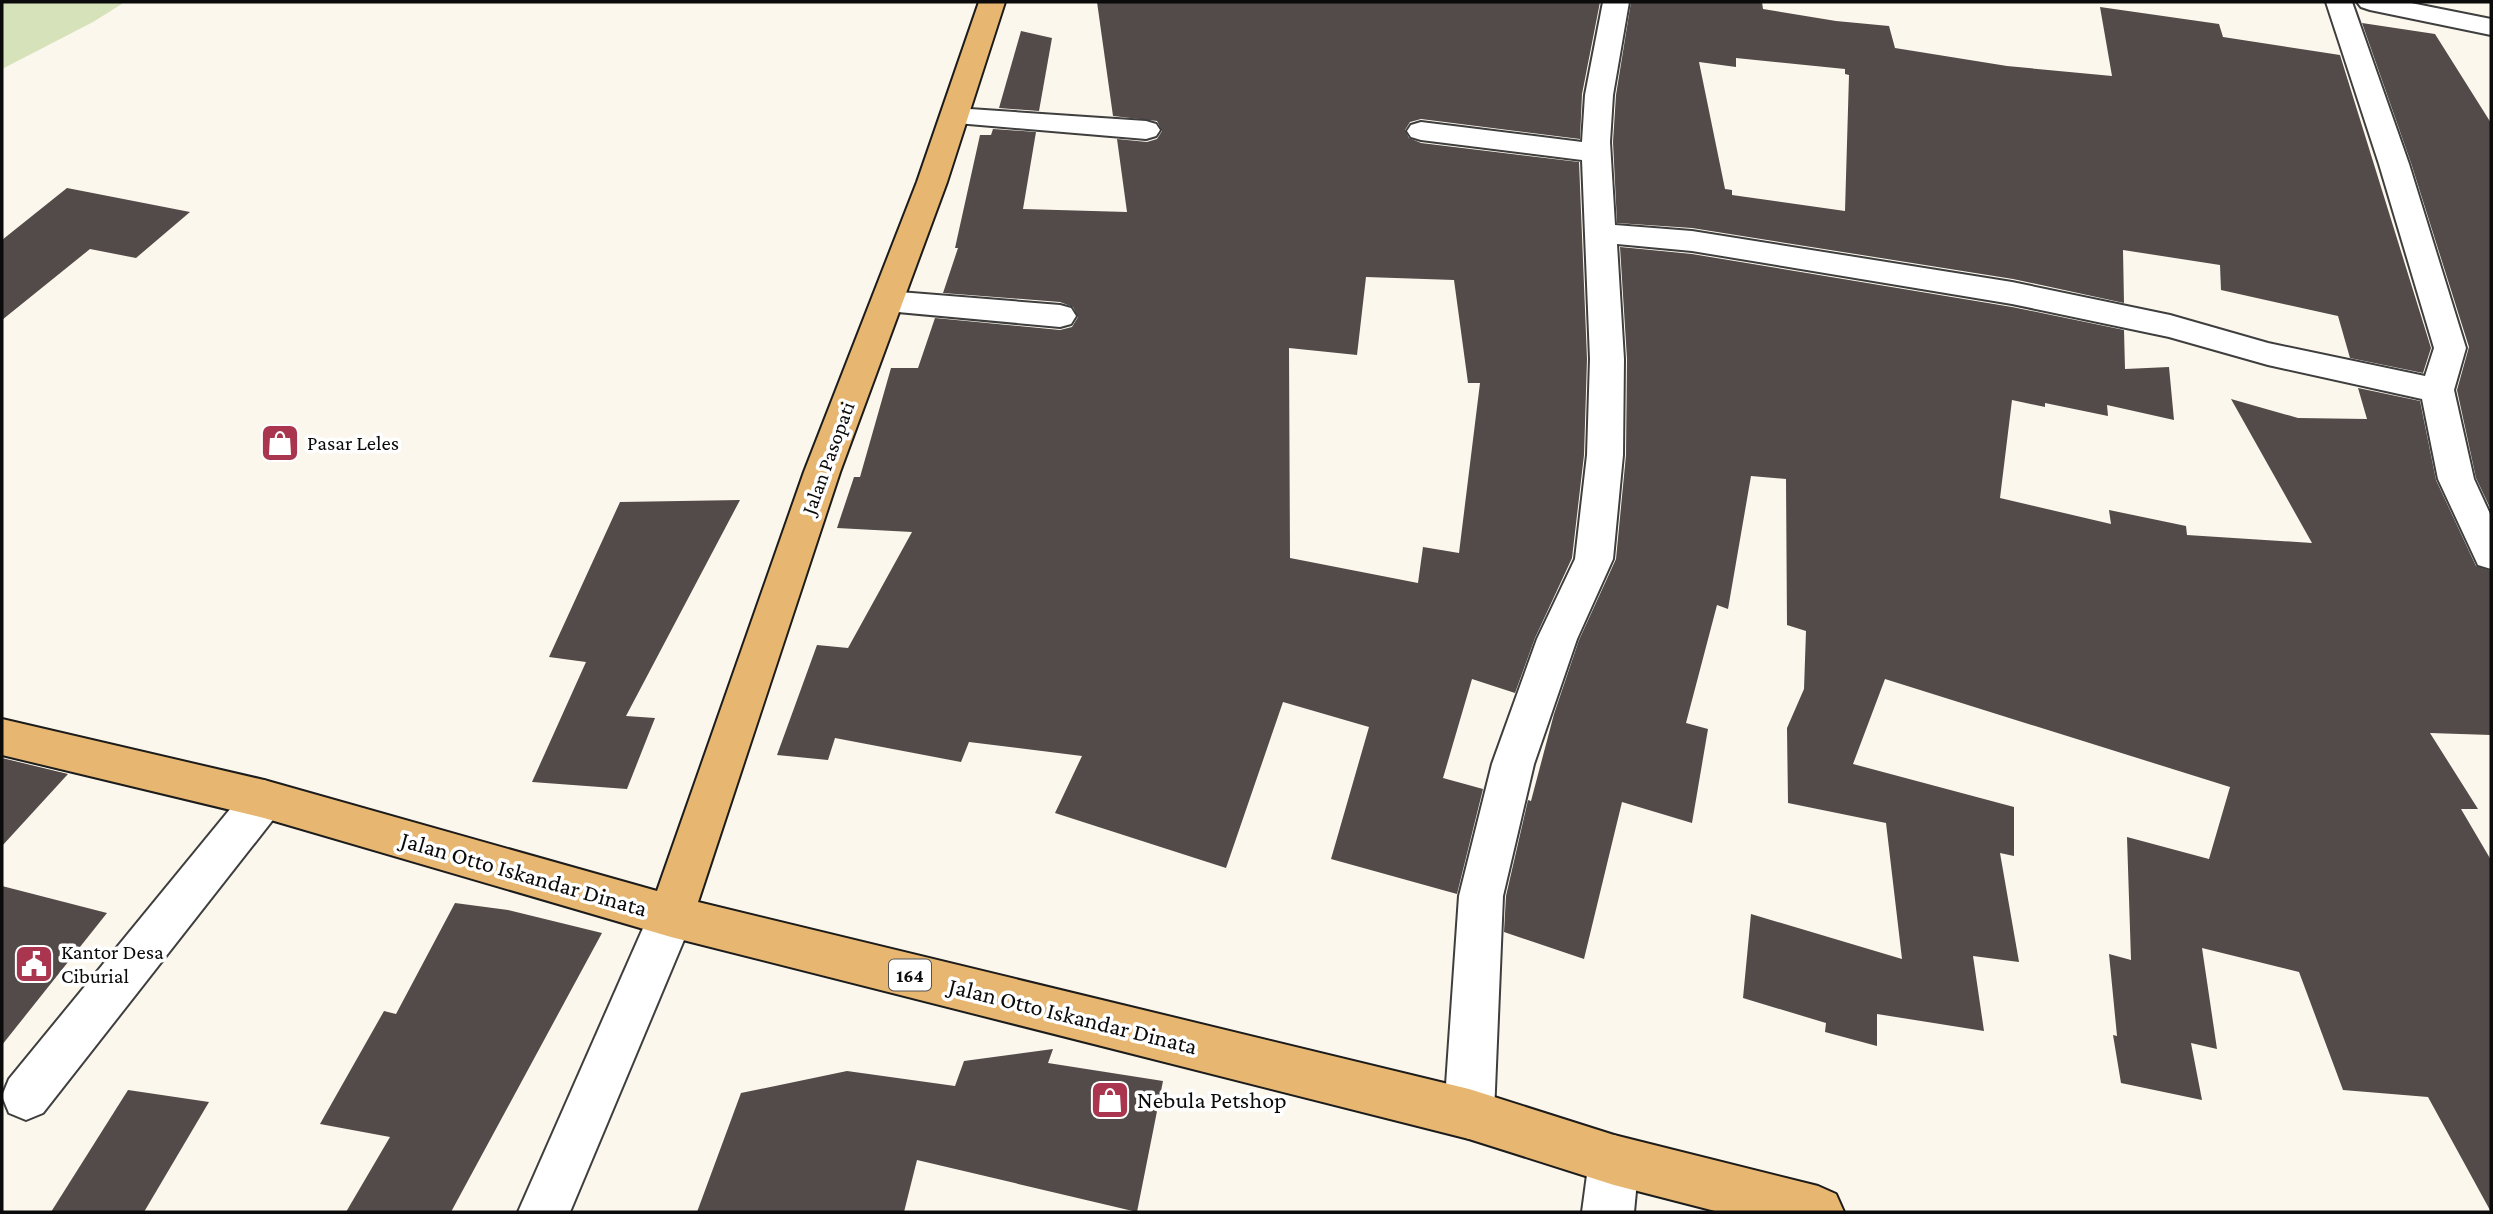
<svg xmlns="http://www.w3.org/2000/svg" width="2493" height="1214" viewBox="0 0 2493 1214" font-family="'Crimson Pro',serif">
  <rect width="100%" height="100%" fill="#fcf7ec"/>
  <path fill="#d6e2ba" d="M2,2H125L93,22L2,69Z"/>
  <g fill="#524b49" fill-rule="evenodd">
    <path d="M1097,2H1600L1582,94L1580,139L1421,119L1410,122L1405,130L1409,138L1421,143L1579,162L1587,359L1584,455L1572,558L1535,638L1515,693L1472,679L1443,778L1483,789L1457,894L1331,859L1369,727L1283,702L1226,868L1055,813L1082,756L969,742L961,762L835,738L828,760L777,755L817,645L848,648L912,532L837,528L854,477H860L891,368H918L935,318L1060,330L1072,327L1078,317L1073,307L1060,302L943,293L958,248H955L980,135H991L993,129L1036,132L1023,209L1127,212L1117,139L1147,142L1157,139L1162,131L1157,121L1113,116ZM1366,277L1454,280L1468,383H1480L1459,553L1423,547L1418,583L1290,558L1289,348L1357,355Z"/>
    <path d="M1631,2H1762L1763,9L1836,21L1889,26L1895,48L2007,66L2112,76L2100,7L2219,24L2223,37L2340,55L2431,348L2423,373L2350,358L2338,316L2221,290L2220,265L2123,250L2124,303L2013,279L1692,228L1617,223L1613,142L1616,95ZM1736,58L1845,69V74L1849,75L1845,211L1732,195V190L1725,189L1699,62L1736,67Z"/>
    <path d="M2362,23L2435,34L2491,123V510L2476,478L2457,390L2469,347L2411,163Z"/>
    <path d="M1021,31L1052,38L1039,111L999,108Z"/>
    <path d="M67,188L190,212L136,258L90,249L2,320V240Z"/>
    <path d="M1620,247L1692,254L2012,307L2124,330L2125,369L2169,367L2174,420L2107,405L2108,416L2045,403V407L2012,400L2000,498L2111,524L2109,510L2186,526L2187,535L2312,543L2231,399L2298,418L2367,419L2358,388L2420,401L2436,480L2476,566L2491,571V735L2430,733L2478,809H2461L2491,860V1212L2428,1097L2343,1090L2299,972L2202,948L2217,1049L2191,1043L2202,1100L2121,1083L2113,1035L2117,1036L2109,954L2131,960L2127,837L2209,859L2230,787L1885,679L1853,764L2014,807V856L2000,853L2019,962L1973,956L1984,1031L1877,1014V1046L1825,1032L1826,1023L1743,998L1751,914L1902,959L1886,823L1788,803L1787,728L1804,689L1806,631L1787,625L1786,479L1751,476L1728,609L1717,605L1686,723L1708,729L1692,823L1622,802L1584,959L1504,932L1506,896L1528,800L1531,801L1554,714L1579,640L1616,559L1626,455L1627,359Z"/>
    <path d="M740,500L626,716L655,718L627,789L532,782L586,662L549,657L620,502Z"/>
    <path d="M2,758L68,774L2,846Z"/>
    <path d="M2,886L107,913L2,1045Z"/>
    <path d="M455,903L508,910L602,933L451,1212H346L390,1137L320,1124L384,1011L396,1014Z"/>
    <path d="M1053,1049L1048,1063L1163,1081L1137,1212L917,1160L904,1212H697L741,1093L847,1071L955,1086L964,1061Z"/>
    <path d="M128,1090L209,1102L144,1212H51Z"/>
  </g>
  <g fill="none" stroke-linecap="round" stroke-linejoin="round">
    <g stroke="#3e3e3e" stroke-width="4">
      <g id="minor">
        <path d="M1603,2H1629L1613,95L1610,142L1615,225L1692,231L2012,282L2170,315L2268,343L2425,376L2434,348L2379,164L2326,2H2352L2409,164L2466,348L2454,390L2474,479L2491,516V569L2478,565L2438,479L2422,399L2268,365L2169,337L2012,304L1692,251L1617,244L1624,359L1623,455L1613,559L1577,639L1534,764L1503,896L1494,1114L1486,1131L1469,1139L1452,1131L1444,1114L1459,896L1492,764L1537,639L1575,559L1587,455L1590,359L1582,160L1421,140L1411,137L1407,131L1411,125L1421,122L1582,142L1585,95Z"/>
        <path d="M2357,2H2406L2491,19V35L2370,10L2361,7Z"/>
        <path d="M955,108L1146,121L1156,124L1160,130L1156,136L1146,139L945,122L941,116L945,110Z"/>
        <path d="M887,291L1060,305L1071,308L1076,316L1071,324L1060,327L876,310L871,302L876,294Z"/>
        <path d="M264,780L279,786L285,799L279,812L43,1113L26,1120L9,1113L2,1096L9,1079L249,786Z"/>
        <path d="M671,895L687,901L694,916L570,1212H518L655,901Z"/>
        <path d="M1614,1135L1632,1142L1639,1160L1634,1212H1582L1589,1160L1596,1142Z"/>
      </g>
    </g>
    <g stroke="#1c1c1c" stroke-width="4">
      <path id="major" d="M979,2H1005L947,182L840,472L698,902L1469,1089L1614,1135L1818,1186L1836,1194L1844,1212H1719L1614,1185L1469,1139L671,937L264,818L2,755V719L264,780L657,891L804,472L917,182Z"/>
    </g>
    <use href="#minor" fill="#fff" fill-rule="evenodd"/>
    <use href="#major" fill="#e7b772" fill-rule="evenodd"/>
  </g>
  <defs>
    <g id="shop-square" transform="scale(2.0125)"><rect x="-9" y="-9" width="18" height="18" rx="4" fill="#a9364e" stroke="#fff"/><path d="M-5-2.5h2.3a2.7 3.5 0 0 1 5.4 0H5L5.5 6h-11ZM-1.5-2.5h3a1.5 2.3 0 0 0-3 0Z" fill="#fff"/></g>
    <g id="civic-square" transform="scale(2.0125)"><rect x="-9" y="-9" width="18" height="18" rx="4" fill="#a9364e" stroke="#fff"/><path d="M-.6-6.5H3V-4.5H.6V-3L4-1V1h2V6H-6V1h2V-1L-.6-3ZM-1.2 2.5V6h2.4V2.5Z" fill="#fff"/></g>
  </defs>
  <g fill-rule="evenodd">
    <use href="#shop-square" x="280" y="443"/>
    <use href="#civic-square" x="34" y="964"/>
    <use href="#shop-square" x="1110" y="1100"/>
  </g>
  <g text-anchor="middle" stroke-width="7" stroke-linejoin="round" paint-order="stroke">
    <rect fill="#fff" stroke="#545454" stroke-width="2" x="889" y="959.5" width="42" height="31" rx="5"/>
    <g font-size="19" font-weight="bold" fill="#0b0b0b">
      <text x="910" y="982">164</text>
    </g>
    <g font-size="21" fill="#0b0b0b" stroke="#fff" text-anchor="start">
      <text x="307" y="450">Pasar Leles</text>
      <text x="61" y="959">Kantor Desa<tspan x="61" dy="24">Ciburial</tspan></text>
    </g>
    <g font-size="21" fill="#0b0b0b" stroke="#fff">
      <text transform="translate(828 458) rotate(-70)" y="7">Jalan Pasopati</text>
    </g>
    <g font-size="24" fill="#0b0b0b" stroke="#fff">
      <text transform="translate(524 874) rotate(16)" y="8">Jalan Otto Iskandar Dinata</text>
      <text transform="translate(1073 1016) rotate(14)" y="8">Jalan Otto Iskandar Dinata</text>
    </g>
    <g font-size="24" fill="#0b0b0b" stroke="#fff" text-anchor="start">
      <text x="1137" y="1108">Nebula Petshop</text>
    </g>
  </g>
  <rect width="2493" height="1214" fill="none" stroke="#0b0b0b" stroke-width="7"/>
</svg>
